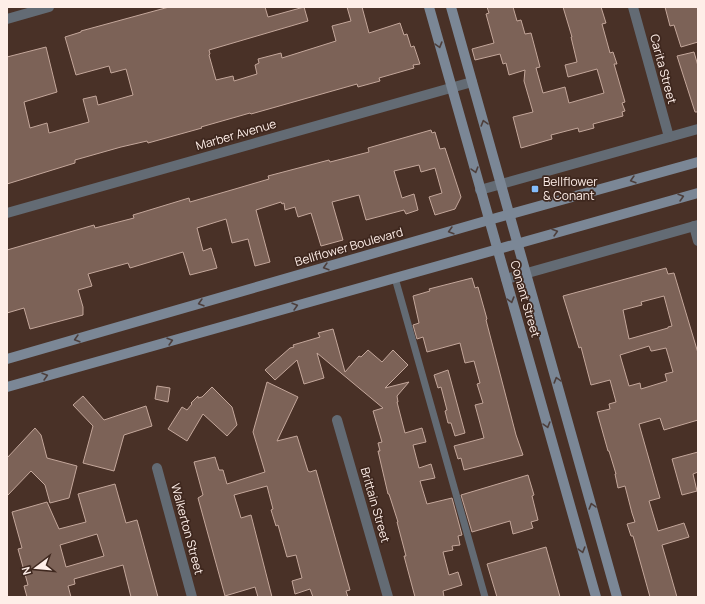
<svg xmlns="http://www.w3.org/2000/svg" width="705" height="604" viewBox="0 0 705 604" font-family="Manrope,sans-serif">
  <rect width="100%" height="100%" fill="#493127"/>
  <g fill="#7c6257" stroke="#c4a79b" fill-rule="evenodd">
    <path d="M169,7H265L268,17L304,7L308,21L209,50L210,54L209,55L216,80L233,76L234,81L257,74L255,65L259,63L258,59L281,53L282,58L336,41L332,26L351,21L347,7H362L369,33L400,23L404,35L407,34L411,47L414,46L420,64L413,65L414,68L379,78L380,81L358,87L357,84L251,114L250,113L201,127L202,128L148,143L147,141L121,147L75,160V163L7,184V57L46,47L57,92L24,102L30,128L47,123L49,133L89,122L83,99L96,96L98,105L133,95L126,69L111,73L109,66L76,75L65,37L81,32V31Z"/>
    <path d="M487,7H513L517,21L521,20L525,34L531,33L540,67L536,68L543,93L565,87L569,103L604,93L597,69L568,77L565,65L577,62L571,37H572L563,7H601L606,23L602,24L610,53L613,52L617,64H614L625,102L622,103L625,111L622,112L623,116L593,124L594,128L579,132L578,128L551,135L552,139L521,148L513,117L533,112L524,81L525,70L509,75L506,63L503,64L500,54L475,60L472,49L494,43L486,14L489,13Z"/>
    <path d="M665,7H698V42L681,47L674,25L670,26Z"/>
    <path d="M694,52L698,66V112H695L677,56Z"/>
    <path d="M431,130L432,133L435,132L440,149L445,148L461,197L455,209L435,215L429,197L442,193L435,168L421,172L419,165L394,171L402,198L414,194L418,210L406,214L404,210L366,220L359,195L332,202L343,240L321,246L311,213L298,217L295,207L285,210L284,203L282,204L281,202L256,210L270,262L255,266L248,239L232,243L226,219L197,228L203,251L211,248L217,268L190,275L183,252L130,268L128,263L88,274L92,286L78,290L83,307V315L30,329L24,308L7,313V250L94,225L95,228L134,218L133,215L143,212L189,198L190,202L235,189L269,179L268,176L329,160L330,162L369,152L368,148Z"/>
    <path d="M666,268L668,274L674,273L698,353V420L664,430L660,418L639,424L660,498L649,501L658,531L684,523L689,537L662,545L677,597H650L633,536H631L627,524L635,522L632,513L625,486L618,488L615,474H616L609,451H608L597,412L610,409L609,404L616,402L610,380L591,385L581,347L579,348L563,296ZM664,296L672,326L668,327V328L629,339L623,310L642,305L641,302ZM649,346L651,351H652L666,348L673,372L665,374L667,381L641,389L640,383L629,386L620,355Z"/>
    <path d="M472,278L475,288L478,287L487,319L486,320L516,435L523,455L464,470L461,458L458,459L454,446L484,438L475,405L483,403L477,384L480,383L474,361L465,363L460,343L427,352L423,337L417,339L413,325L419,323L413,296L430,291L429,289Z"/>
    <path d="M333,329L345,372L359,356L361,357L368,350L382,362L393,350L408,365L385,388L409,382L397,396L398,402H397L405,433L422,428L426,442L413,445L419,468L431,464L435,478L420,481L427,504L452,498L462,535L458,536L460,545L452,546L453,550L443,552L449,575L458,572L462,585L443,591L444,597H415L404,556H406L397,522H398L389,494H388L378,451H380L378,443L382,442L373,411L383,408L317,353L324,378L304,384L297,360L275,380L265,370L290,348L294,347L293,345L320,337L318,333Z"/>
    <path d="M448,370L465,433L455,436L451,423H448L445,411L447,410L441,387L438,388L434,375Z"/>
    <path d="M267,382L298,397L277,441L297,436L308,471L310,472L316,470L350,590L346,591L348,597H313L310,589L295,594L292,581L302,578L296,555L287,557L278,525L276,526L271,510L273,509L267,486L234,495L241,518L251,515L272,597H258L255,587L225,596L198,498L203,495L194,462L215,457L219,470H223L227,484L265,472L253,432Z"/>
    <path d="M157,386L170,388L168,402L155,399Z"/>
    <path d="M212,387L232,407L237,425L227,436L203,414L187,441L168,429L182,407L187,410L192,404L191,403L198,396V398L202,397Z"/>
    <path d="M83,396L104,420L146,406L152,426L124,435L114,471L83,463L93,426L73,405Z"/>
    <path d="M35,428L41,435L47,458L77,466L69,498L50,503L45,485L31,471L7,496V458Z"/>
    <path d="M698,452V472L693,474L697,491L682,495L672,459Z"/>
    <path d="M528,475L534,495L532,496L538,520L531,522L533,528L513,534L510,521L472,532L461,495Z"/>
    <path d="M115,484L126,523L137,520L158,597H131L123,565L74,579L75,584L68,586L71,597H27L24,586L28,585L18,549L22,548L12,512L47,502L59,529L86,522L78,494ZM97,534L104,556L66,567L60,545Z"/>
    <path d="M546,547L560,597H497L487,564Z"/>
  </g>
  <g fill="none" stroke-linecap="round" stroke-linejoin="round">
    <path stroke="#636b74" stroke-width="7" d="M395,278L485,597"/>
    <g stroke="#636b74" stroke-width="10">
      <path d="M633,7L669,137"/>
      <path d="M7,19L49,7"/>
      <path d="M480,190L698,129"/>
      <path d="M7,213L472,82"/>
      <path d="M694,226L698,241"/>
      <path d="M506,279L698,225"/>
      <path d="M337,420L388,597"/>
      <path d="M157,468L192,597"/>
    </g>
    <g stroke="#7b8796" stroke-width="10">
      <path d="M429,7L596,597"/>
      <path d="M451,7L617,597"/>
      <path d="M7,359L489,220L698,162"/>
      <path d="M7,387L698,193"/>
    </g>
  </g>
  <defs><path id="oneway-chevron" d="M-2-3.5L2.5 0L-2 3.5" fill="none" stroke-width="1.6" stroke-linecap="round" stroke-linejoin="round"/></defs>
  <g stroke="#4d3f3c">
    <use href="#oneway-chevron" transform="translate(439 45) rotate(74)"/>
    <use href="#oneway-chevron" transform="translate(484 123) rotate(-106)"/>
    <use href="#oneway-chevron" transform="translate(475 170) rotate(74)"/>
    <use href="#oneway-chevron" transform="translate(633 180) rotate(164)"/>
    <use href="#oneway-chevron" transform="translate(681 197) rotate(-16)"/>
    <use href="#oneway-chevron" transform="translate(451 231) rotate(164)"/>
    <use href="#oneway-chevron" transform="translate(555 232) rotate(-16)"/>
    <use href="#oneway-chevron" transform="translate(326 267) rotate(164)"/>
    <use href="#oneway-chevron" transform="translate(511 300) rotate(74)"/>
    <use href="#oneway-chevron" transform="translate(201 303) rotate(164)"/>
    <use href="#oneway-chevron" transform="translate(295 306) rotate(-16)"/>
    <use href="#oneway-chevron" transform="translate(77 339) rotate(164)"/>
    <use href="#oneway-chevron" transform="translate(170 341) rotate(-16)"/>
    <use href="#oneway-chevron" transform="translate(45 376) rotate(-16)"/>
    <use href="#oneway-chevron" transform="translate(557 380) rotate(-106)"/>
    <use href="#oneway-chevron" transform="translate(547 425) rotate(74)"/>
    <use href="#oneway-chevron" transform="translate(592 506) rotate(-106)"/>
    <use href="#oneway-chevron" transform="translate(582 550) rotate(74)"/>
  </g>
  <rect fill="#84bcfb" stroke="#3e271e" stroke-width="1.5" x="531" y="185" width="8" height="8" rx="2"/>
  <g text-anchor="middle" stroke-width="3.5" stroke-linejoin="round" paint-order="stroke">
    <g font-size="12" fill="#feeee8" stroke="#3e271e">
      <text transform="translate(663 69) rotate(75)" y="4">Carita Street</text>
      <text transform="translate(236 135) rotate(-16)" y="4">Marber Avenue</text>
      <text transform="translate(349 247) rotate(-16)" y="4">Bellflower Boulevard</text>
      <text transform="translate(525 299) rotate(74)" y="4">Conant Street</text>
      <text transform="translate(375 505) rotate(74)" y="4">Brittain Street</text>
      <text transform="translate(187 529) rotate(75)" y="4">Walkerton Street</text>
    </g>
    <g font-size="12" fill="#feeee8" stroke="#3e271e" text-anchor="start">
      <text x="543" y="186">Bellflower<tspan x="543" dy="14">&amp; Conant</tspan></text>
    </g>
  </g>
  <rect width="705" height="604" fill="none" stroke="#feeee8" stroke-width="16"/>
  <g transform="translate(36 568) rotate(254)" stroke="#3e271e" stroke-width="3" paint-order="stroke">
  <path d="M0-3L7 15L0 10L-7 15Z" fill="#feeee8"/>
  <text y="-6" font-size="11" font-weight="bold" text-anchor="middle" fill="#feeee8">N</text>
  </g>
</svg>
